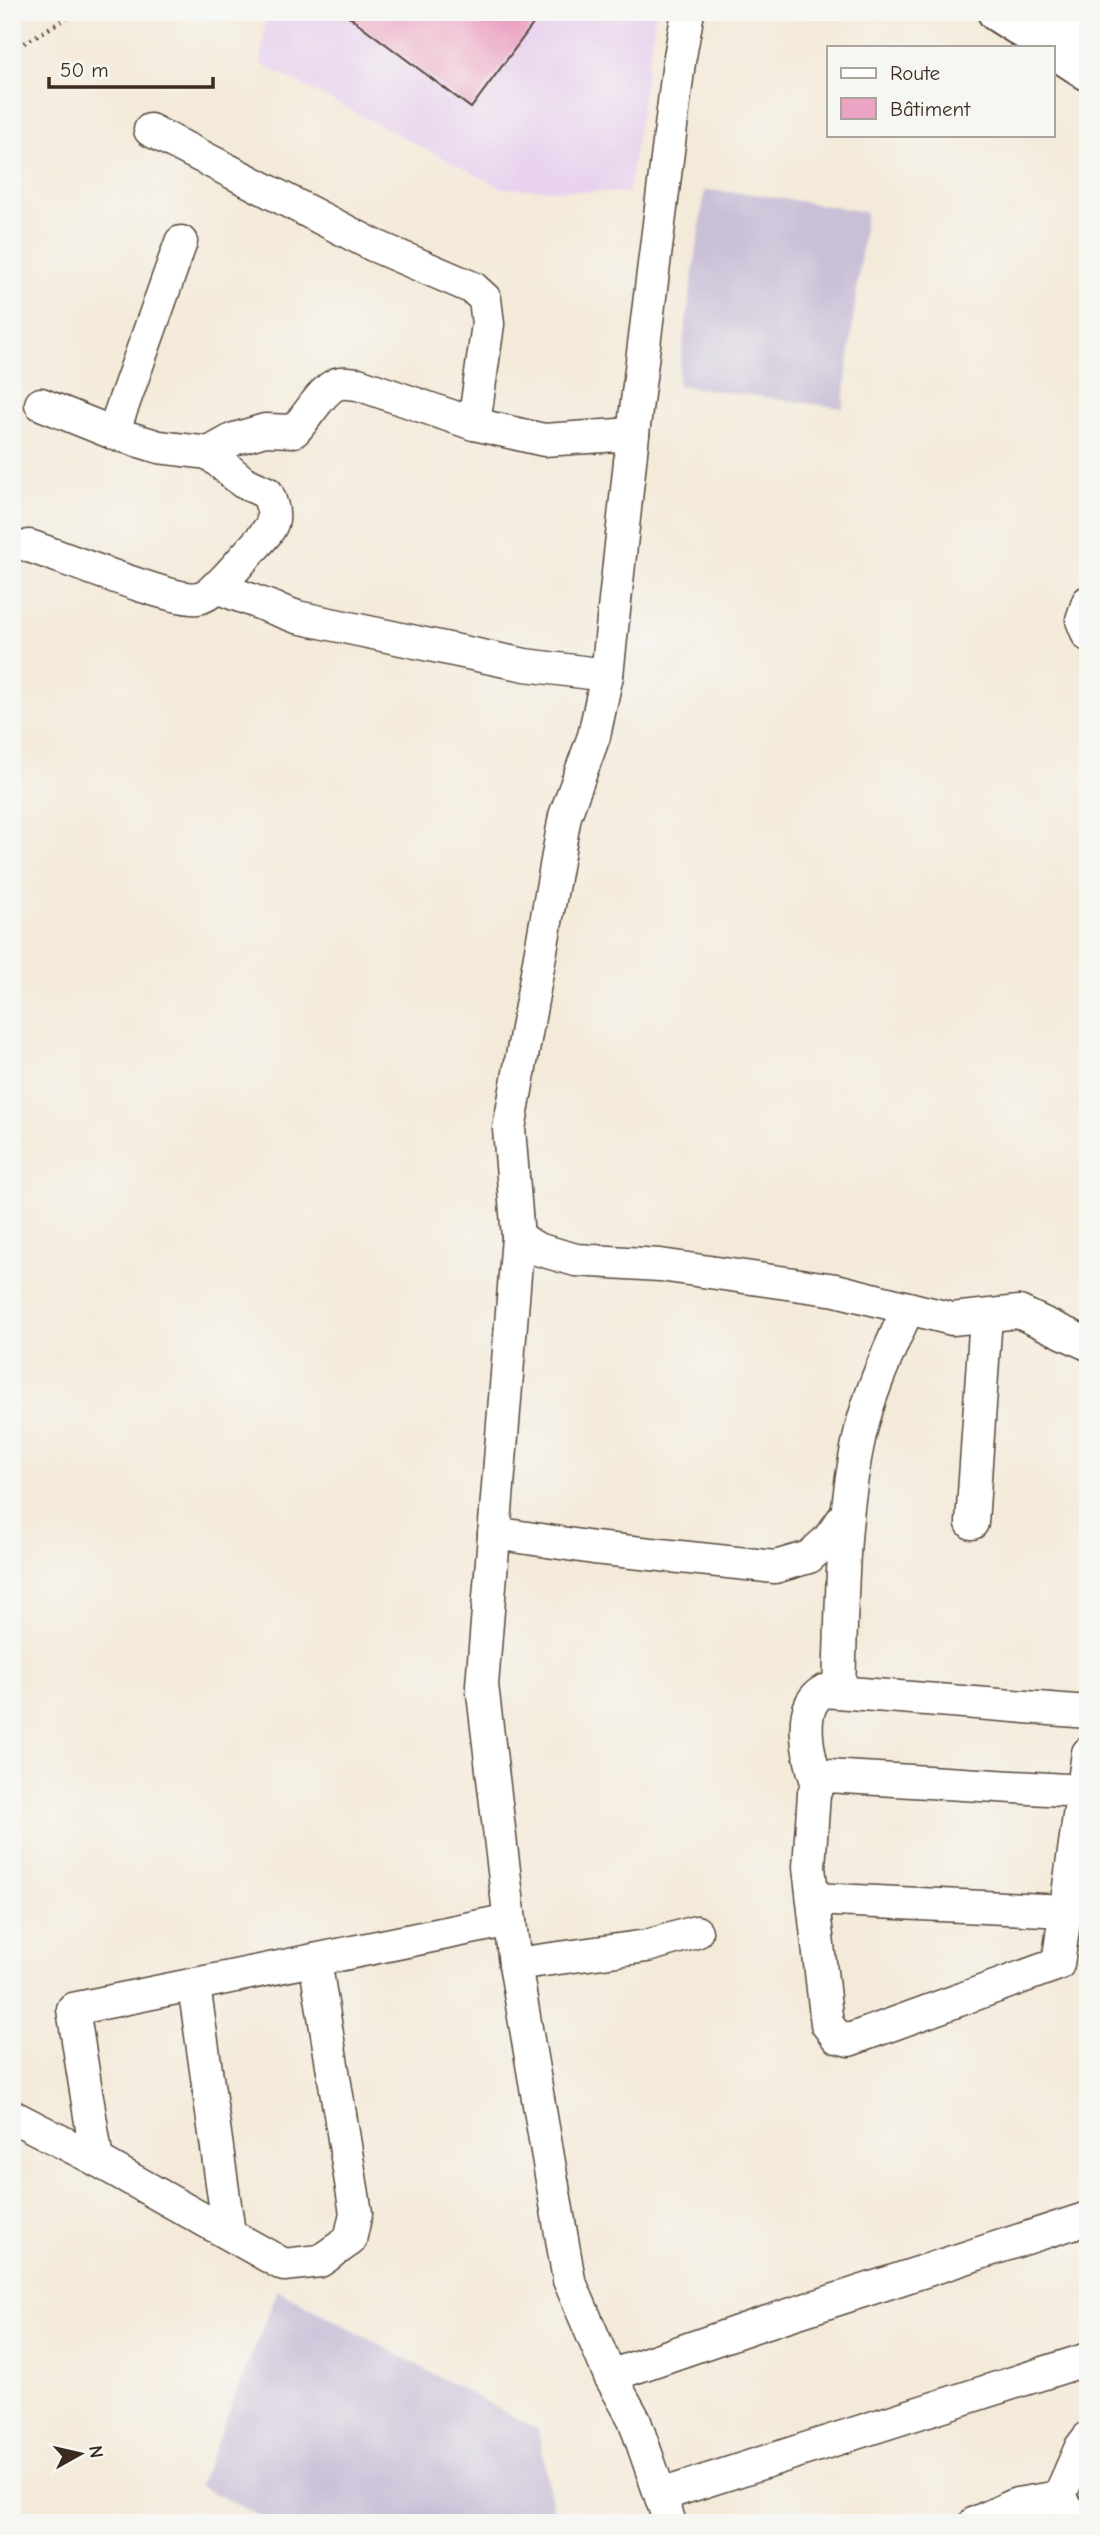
<svg xmlns="http://www.w3.org/2000/svg" width="1100" height="2535" viewBox="0 0 1100 2535" font-family="'Comic Neue',sans-serif">
  <rect width="100%" height="100%" fill="#f6f6f2"/>
  <filter id="ink" filterUnits="userSpaceOnUse"><feTurbulence type="fractalNoise" baseFrequency=".0143" numOctaves="2"/><feDisplacementMap in="SourceGraphic" scale="14" xChannelSelector="R" yChannelSelector="G"/><feConvolveMatrix kernelMatrix="1 2 1 2 8 2 1 2 1" color-interpolation-filters="sRGB"/></filter>
  <filter id="wash" filterUnits="userSpaceOnUse"><feTurbulence type="fractalNoise" baseFrequency=".00686" numOctaves="4" result="noise"/><feDisplacementMap in="SourceGraphic" scale="28" xChannelSelector="R" yChannelSelector="G"/><feGaussianBlur stdDeviation="1.57" result="paint"/><feColorMatrix in="noise" values="0 0 0 0 0 0 0 0 0 0 0 0 0 0 0 0 0 1.4 0 .05"/><feComposite in="paint" operator="in"/></filter>
  <g filter="url(#wash)">
    <rect width="100%" height="100%" fill="#f4ead9"/>
    <path fill="#e8d2ee" d="M266,12H343L385,43L408,12H656L628,193L502,188L261,64Z"/>
    <g fill="#c9bfd7">
      <path d="M705,190L754,194L866,212L843,408L677,385Z"/>
      <path d="M278,2290L538,2430L556,2523H274L199,2486Z"/>
    </g>
    <g id="blocks">
      <path fill="#eca4c4" d="M343,12H542L471,108Z"/>
    </g>
  </g>
  <g filter="url(#ink)">
    <use href="#blocks" fill-opacity="0" stroke="#57473a" stroke-width="2"/>
    <g fill="none" stroke-linecap="round" stroke-linejoin="round">
      <g stroke="#57473a" stroke-width="35">
        <g id="minor">
          <path d="M150,130L373,245L473,288L485,299L488,324L474,424"/>
          <path d="M41,404L113,433L159,447L209,453L234,439L265,430L294,431C307,418 324,385 341,383C346,382 353,384 358,384L474,424L544,440L633,434"/>
          <path d="M113,433L181,242"/>
          <path d="M29,546C57,555 177,603 198,598C216,595 240,561 253,548C272,527 280,521 267,493L243,482L209,453"/>
          <path d="M216,587L297,617L525,665L607,675"/>
          <path d="M1088,602L1082,620L1088,635"/>
          <path d="M518,1237L537,1249L576,1260L660,1265L836,1290L952,1319L1019,1312L1088,1344"/>
          <path d="M972,1523L986,1316"/>
          <path d="M494,1533L594,1548L775,1567L809,1557L828,1540L846,1515"/>
          <path d="M839,1691C842,1605 841,1518 860,1434C870,1390 890,1349 908,1308"/>
          <path d="M818,1785C809,1759 795,1706 824,1691L1088,1712"/>
          <path d="M1082,1791L827,1776L818,1785L814,1793L809,1867L827,2024L837,2037L849,2040L1058,1964L1088,1753"/>
          <path d="M813,1899L1066,1911"/>
          <path d="M515,1964L647,1946L696,1932"/>
          <path d="M194,1985L229,2233"/>
          <path d="M12,2116L97,2160L284,2265L320,2261L350,2240L356,2213L315,1960"/>
          <path d="M97,2160L73,2009L510,1920"/>
          <path d="M610,2376L752,2327L1088,2218"/>
          <path d="M661,2495L1088,2359"/>
          <path d="M1059,2497L1079,2523"/>
          <path d="M670,2523L634,2419L610,2376L569,2280L515,1964L482,1685L518,1237L509,1129L565,816L594,736L607,675L633,434L679,62L688,12"/>
          <path d="M975,2523L1017,2504L1059,2497L1081,2447L1088,2438"/>
        </g>
      </g>
      <g stroke="#57473a" stroke-width="42">
        <g id="major">
          <path d="M997,12L1052,47"/>
          <path d="M1048,12L1088,37"/>
          <path d="M1053,48L1088,71"/>
        </g>
      </g>
      <path stroke="#57473a" stroke-width="4.5" stroke-dasharray="2 5" stroke-linecap="butt" d="M12,50L77,12"/>
      <use href="#minor" stroke="#fff" stroke-width="32"/>
      <use href="#major" stroke="#fff" stroke-width="38"/>
    </g>
  </g>
  <rect width="1100" height="2535" fill="none" stroke="#f6f6f2" stroke-width="42"/>
  <rect x="827" y="46" width="228" height="91" fill="#f6f6f2" stroke="#aba49d" stroke-width="2"/>
  <rect x="841" y="68" width="35" height="10" fill="#ffffff" stroke="#aba49d" stroke-width="2"/>
  <text x="890" y="80" font-size="21" fill="#3b2a1e">Route</text>
  <rect x="841" y="98" width="35" height="21" fill="#eca4c4" stroke="#aba49d" stroke-width="2"/>
  <text x="890" y="116" font-size="21" fill="#3b2a1e">Bâtiment</text>
  <g transform="translate(80 2454) rotate(82)" stroke="#f6f6f2" stroke-width="5" paint-order="stroke">
  <path d="M0-5L12 26L0 18L-12 26Z" fill="#3b2a1e"/>
  <text y="-10" font-size="19" font-weight="bold" text-anchor="middle" fill="#3b2a1e">N</text>
  </g>
  <path d="M49 77v10h164v-10" fill="none" stroke="#3b2a1e" stroke-width="3.5"/>
  <text x="60" y="77" font-size="21" fill="#3b2a1e" stroke="#f6f6f2" stroke-width="5" paint-order="stroke">50 m</text>
</svg>
